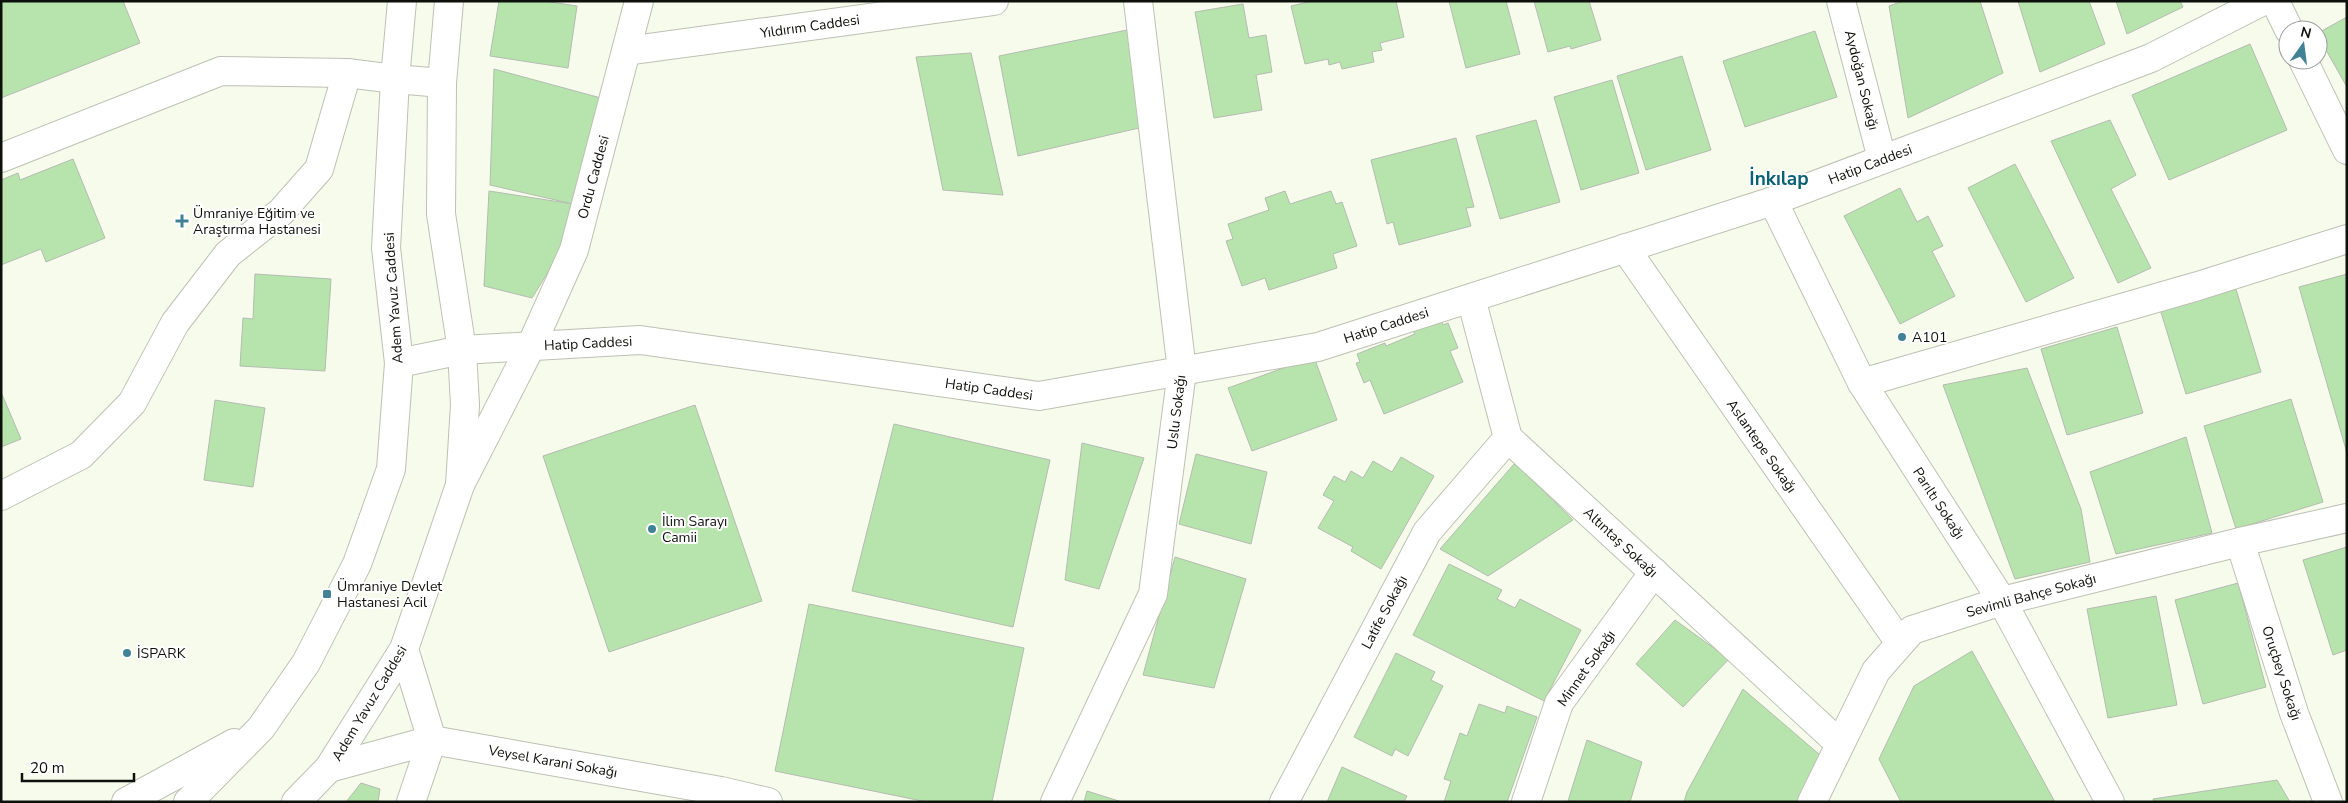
<svg xmlns="http://www.w3.org/2000/svg" width="2348" height="803" viewBox="0 0 2348 803" font-family="'Nunito Sans',sans-serif">
  <rect width="100%" height="100%" fill="#f7fbec"/>
  <g fill="#b7e4ac" stroke="#b3bcb1">
    <path d="M1,1H123L140,43L1,98Z"/>
    <path d="M499,1H544L577,6L568,68L490,56Z"/>
    <path d="M1313,1H1396L1404,37L1380,43L1382,50L1372,52L1374,62L1342,69L1340,62L1329,65L1328,59L1305,64L1291,6Z"/>
    <path d="M1449,1H1506L1520,54L1466,68Z"/>
    <path d="M1534,1H1589L1601,40L1571,49L1570,46L1548,52Z"/>
    <path d="M1903,1H1980L2003,73L1908,118L1889,6Z"/>
    <path d="M2018,1H2089L2105,44L2040,72Z"/>
    <path d="M2116,1H2180L2183,7L2127,34Z"/>
    <path d="M1243,4L1249,38L1266,35L1272,72L1256,75L1262,110L1214,118L1195,12Z"/>
    <path d="M2347,17V87L2318,36V33Z"/>
    <path d="M1132,29L1139,128L1018,156L999,56Z"/>
    <path d="M1815,31L1837,97L1745,127L1723,61Z"/>
    <path d="M2250,44L2287,130L2169,180L2132,95Z"/>
    <path d="M971,53L1003,195L943,190L916,57Z"/>
    <path d="M1682,56L1711,150L1646,170L1617,76Z"/>
    <path d="M494,69L601,98L573,204L490,185Z"/>
    <path d="M1612,80L1639,173L1581,190L1554,97Z"/>
    <path d="M1536,120L1560,202L1500,219L1476,136Z"/>
    <path d="M2110,120L2136,175L2111,189L2151,268L2118,283L2051,141Z"/>
    <path d="M1456,138L1474,207L1466,208L1471,226L1399,245L1393,222L1387,224L1371,160Z"/>
    <path d="M73,159L105,238L46,262L41,249L1,265V180L18,173L20,180Z"/>
    <path d="M2015,164L2074,278L2026,302L1968,188Z"/>
    <path d="M1900,188L1917,222L1928,216L1943,246L1932,251L1955,296L1900,324L1844,216Z"/>
    <path d="M489,191L573,204L558,256L532,298L484,286Z"/>
    <path d="M1285,191L1290,204L1331,191L1336,204L1342,202L1357,246L1333,254L1337,268L1269,290L1265,278L1242,286L1226,241L1233,239L1228,224L1269,210L1265,198Z"/>
    <path d="M255,274L331,279L325,371L240,366L243,318L253,319Z"/>
    <path d="M2347,274V453L2299,287Z"/>
    <path d="M2235,286L2261,372L2186,394L2160,309Z"/>
    <path d="M1441,319L1443,325L1448,323L1458,348L1450,351L1463,382L1384,414L1370,380L1364,383L1356,363L1360,362L1357,354L1385,343L1386,346L1415,334L1413,331Z"/>
    <path d="M2117,327L2143,413L2067,435L2041,349Z"/>
    <path d="M1314,357L1337,420L1252,451L1228,388Z"/>
    <path d="M2027,368L2081,509L2090,562L2015,579L1943,385Z"/>
    <path d="M1,392L21,439L1,447Z"/>
    <path d="M2291,399L2323,502L2236,529L2204,426Z"/>
    <path d="M215,400L265,408L253,487L204,480Z"/>
    <path d="M695,405L762,601L609,652L543,456Z"/>
    <path d="M894,424L1050,460L1013,627L852,591Z"/>
    <path d="M2186,437L2212,533L2116,554L2090,472Z"/>
    <path d="M1082,443L1144,458L1099,589L1065,580Z"/>
    <path d="M1196,454L1267,472L1251,544L1179,524Z"/>
    <path d="M1401,457L1434,476L1381,569L1351,551L1353,547L1318,528L1334,501L1323,495L1334,476L1345,482L1351,471L1363,478L1373,461L1392,472Z"/>
    <path d="M1515,463L1573,520L1488,576L1440,549Z"/>
    <path d="M2347,547V650L2333,655L2303,560Z"/>
    <path d="M1175,557L1246,579L1214,688L1143,675Z"/>
    <path d="M1449,564L1502,590L1497,599L1515,608L1520,599L1581,630L1544,701L1413,635Z"/>
    <path d="M2238,583L2266,687L2203,704L2175,600Z"/>
    <path d="M2156,596L2177,705L2108,718L2087,609Z"/>
    <path d="M809,604L1024,648L992,802H927L775,771Z"/>
    <path d="M1675,620L1729,659L1683,707L1636,664Z"/>
    <path d="M1972,651L2055,802H1901L1879,759L1914,686Z"/>
    <path d="M1396,653L1435,672L1431,680L1443,686L1408,756L1395,749L1392,756L1354,737Z"/>
    <path d="M1743,689L1820,755L1800,802H1684L1687,792Z"/>
    <path d="M1479,704L1505,713L1507,706L1537,717L1507,802H1444L1451,781L1444,779L1460,733L1467,736Z"/>
    <path d="M1587,740L1642,762L1630,802L1568,801Z"/>
    <path d="M1342,767L1407,796L1404,802H1327Z"/>
    <path d="M2277,780L2290,802H2154L2153,799Z"/>
    <path d="M361,783L380,789L378,802H346Z"/>
    <path d="M1087,791L1122,802H1084Z"/>
  </g>
  <g fill="none" stroke-linecap="round" stroke-linejoin="round">
    <g stroke="#bdc0b3" stroke-width="30">
      <g id="minor">
        <path d="M1841,1L1882,159"/>
        <path d="M2275,1L2289,30"/>
        <path d="M626,51L994,1"/>
        <path d="M2303,60L2347,150"/>
        <path d="M1,158L221,71L347,73L395,79"/>
        <path d="M1773,201L1862,383L2002,601L2110,802"/>
        <path d="M1625,248L1900,643"/>
        <path d="M1471,298L1508,438L1840,744"/>
        <path d="M462,350L640,340L1039,396L1318,347L1773,201L2151,58L2263,1"/>
        <path d="M1862,383L2198,286L2347,239"/>
        <path d="M460,485L531,346L574,250L639,1"/>
        <path d="M1,496L81,455L132,403L175,323L228,254L281,212L319,169L347,73"/>
        <path d="M2240,542L2294,713L2328,802"/>
        <path d="M404,649L432,740L721,791L768,802"/>
        <path d="M329,768L432,740"/>
        <path d="M411,802L432,740"/>
        <path d="M1055,802L1153,594L1182,371L1138,1"/>
        <path d="M1284,802L1427,532L1508,438"/>
        <path d="M1526,802L1559,703L1654,572"/>
        <path d="M1812,802L1876,671L1912,630L2002,601L2240,542L2347,518"/>
      </g>
    </g>
    <g stroke="#bdc0b3" stroke-width="30">
      <g id="major">
        <path d="M395,79L442,83"/>
        <path d="M399,363L462,350"/>
        <path d="M126,802L234,743"/>
        <path d="M188,802L261,728L306,663L357,564L391,469L399,363L386,248L395,79L402,1"/>
        <path d="M296,802L329,768L404,649L460,485L465,405L462,350L441,214L442,83L449,1"/>
      </g>
    </g>
    <use href="#minor" stroke="#fff" stroke-width="28"/>
    <use href="#major" stroke="#fff" stroke-width="28"/>
  </g>
  <g fill="#428296" stroke="#fff" stroke-width="2">
    <path d="M179.5 213.5h5v5h5v5h-5v5h-5v-5h-5v-5h5z"/>
    <circle cx="1902" cy="337" r="5"/>
    <circle cx="652" cy="529" r="5"/>
    <rect x="322" y="589" width="10" height="10" rx="2.5"/>
    <circle cx="127" cy="653" r="5"/>
  </g>
  <g text-anchor="middle" stroke-width="4" stroke-linejoin="round" paint-order="stroke">
    <g font-size="14" fill="#0e100b" stroke="#fff">
      <text transform="translate(810 26) rotate(-8)" y="5">Yıldırım Caddesi</text>
      <text transform="translate(1862 80) rotate(76)" y="5">Aydoğan Sokağı</text>
      <text transform="translate(1870 164) rotate(-21)" y="5">Hatip Caddesi</text>
      <text transform="translate(593 177) rotate(-75)" y="5">Ordu Caddesi</text>
      <text transform="translate(393 298) rotate(-94)" y="5">Adem Yavuz Caddesi</text>
      <text transform="translate(1386 325) rotate(-18)" y="5">Hatip Caddesi</text>
      <text transform="translate(588 343) rotate(-3)" y="5">Hatip Caddesi</text>
      <text transform="translate(989 389) rotate(8)" y="5">Hatip Caddesi</text>
      <text transform="translate(1176 412) rotate(-83)" y="5">Uslu Sokağı</text>
      <text transform="translate(1762 446) rotate(55)" y="5">Aslantepe Sokağı</text>
      <text transform="translate(1939 503) rotate(57)" y="5">Parıltı Sokağı</text>
      <text transform="translate(1621 542) rotate(43)" y="5">Altıntaş Sokağı</text>
      <text transform="translate(2031 595) rotate(-15)" y="5">Sevimli Bahçe Sokağı</text>
      <text transform="translate(1384 612) rotate(-62)" y="5">Latife Sokağı</text>
      <text transform="translate(1586 668) rotate(-55)" y="5">Minnet Sokağı</text>
      <text transform="translate(2282 673) rotate(72)" y="5">Oruçbey Sokağı</text>
      <text transform="translate(369 703) rotate(-59)" y="5">Adem Yavuz Caddesi</text>
      <text transform="translate(553 761) rotate(10)" y="5">Veysel Karani Sokağı</text>
    </g>
    <g font-size="14" fill="#0e100b" stroke="#fff" text-anchor="start">
      <text x="193" y="218">Ümraniye Eğitim ve<tspan x="193" dy="16">Araştırma Hastanesi</tspan></text>
      <text x="1912" y="342">A101</text>
      <text x="662" y="526">İlim Sarayı<tspan x="662" dy="16">Camii</tspan></text>
      <text x="337" y="591">Ümraniye Devlet<tspan x="337" dy="16">Hastanesi Acil</tspan></text>
      <text x="137" y="658">İSPARK</text>
    </g>
    <g font-size="19" font-weight="bold" fill="#0a6175" stroke="#fff">
      <text x="1779" y="185">İnkılap</text>
    </g>
  </g>
  <rect width="2348" height="803" fill="none" stroke="#0e100b" stroke-width="5"/>
  <g transform="translate(2303 45) rotate(14)"><circle r="24" fill="#ffffff" stroke="#9f9f9d"/>
  <path d="M0-4L9 19L0 12L-9 19Z" fill="#428296"/>
  <text y="-8" font-size="14" font-weight="bold" text-anchor="middle" fill="#0e100b">N</text>
  </g>
  <path d="M22 773v8h112v-8" fill="none" stroke="#0e100b" stroke-width="2.5"/>
  <text x="30" y="773" font-size="15" fill="#0e100b" stroke="#ffffff" stroke-width="4" paint-order="stroke">20 m</text>
</svg>
